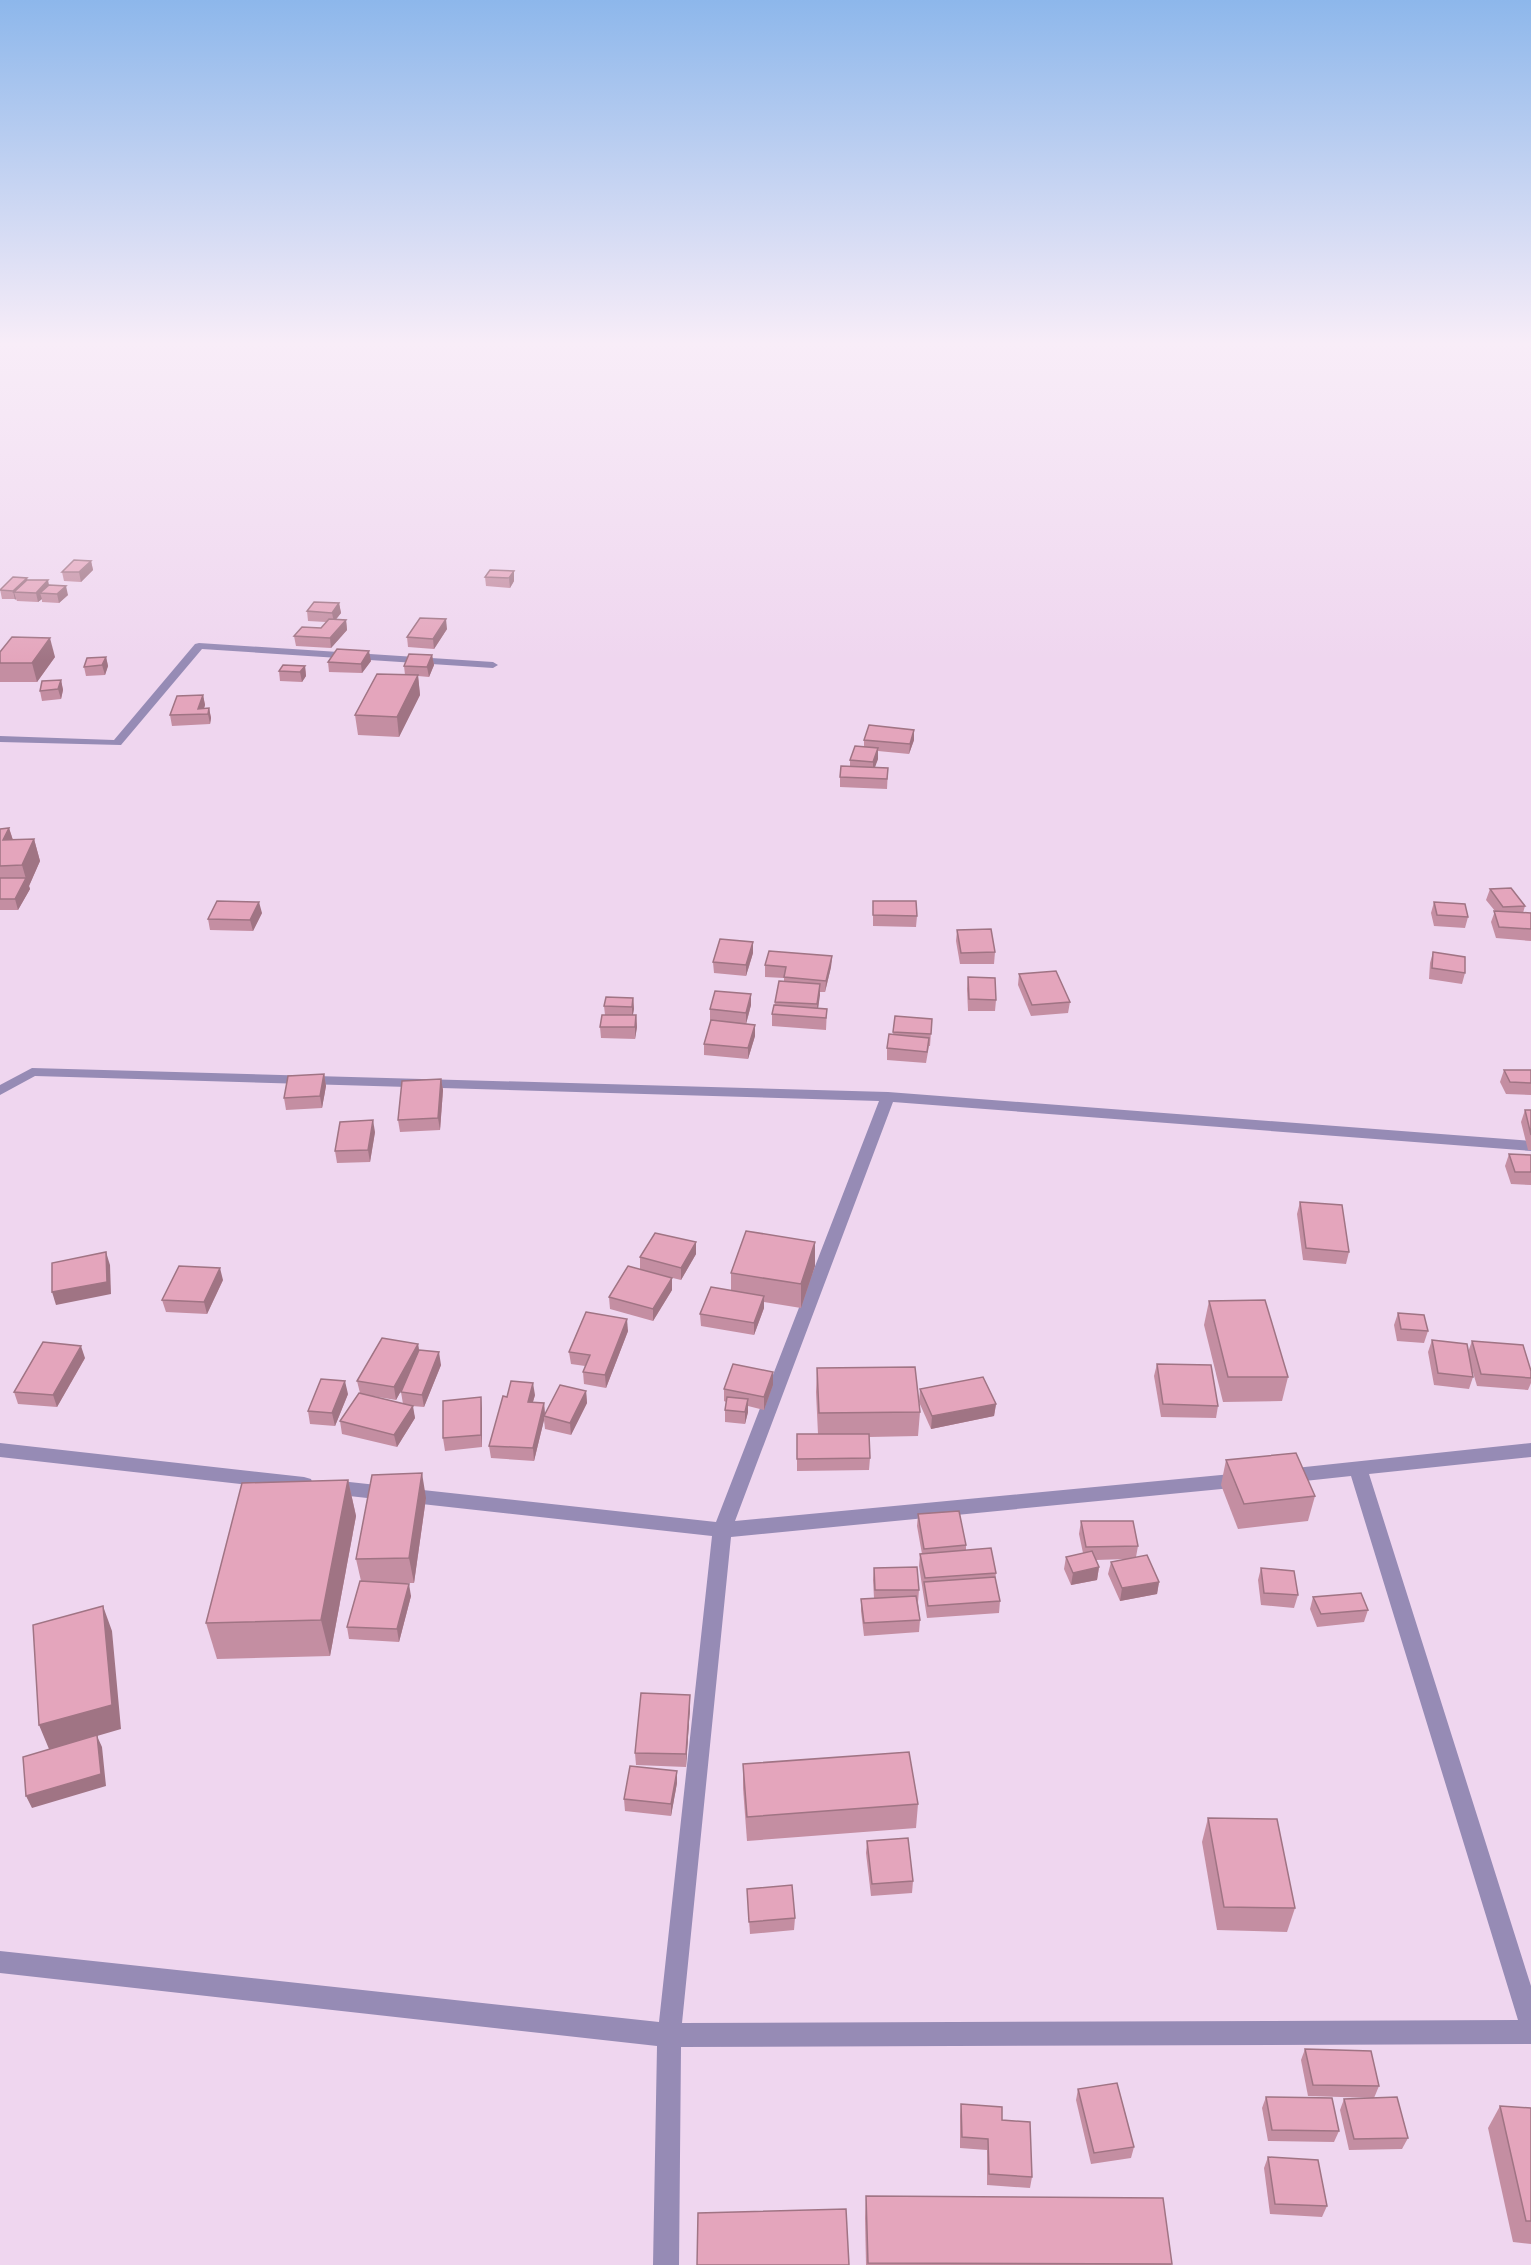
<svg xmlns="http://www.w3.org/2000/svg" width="1531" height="2265" viewBox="0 0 1531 2265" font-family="'DM Sans',sans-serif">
  <rect width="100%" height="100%" fill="#efd6ef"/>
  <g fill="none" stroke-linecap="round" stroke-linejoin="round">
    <g fill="#968bb5" fill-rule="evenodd">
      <path d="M199,643L493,662L498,665L493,668L202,649L121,745L0,742V736L114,740L195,644Z"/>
      <path d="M32,1068L888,1092L1531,1141V1151L893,1102L735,1521L1242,1473L1249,1475L1251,1480L1249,1485L1242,1487L731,1537L682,2023L1518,2020L1351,1476L1286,1483L1280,1481L1277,1476L1280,1471L1286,1469L1531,1443V1457L1369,1474L1531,1986V2044L681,2047L679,2265H653L657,2046L0,1973V1951L659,2022L712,1536L331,1494L324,1492L322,1487L324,1482L331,1480L716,1522L879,1101L35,1076L0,1095V1085Z"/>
      <path d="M0,1443L304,1477L311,1479L313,1484L311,1489L304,1491L0,1457Z"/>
    </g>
  </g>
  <g fill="#c48ea2" fill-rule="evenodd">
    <path d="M91,561L93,570L81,582L64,581L62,572Z"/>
    <path d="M490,570L514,581L510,588L486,586L485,577Z"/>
    <path d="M27,580L49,585L68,595L59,603L42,602V599L38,602L17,601L16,599H2L0,589Z"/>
    <path d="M339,603L341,613L336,619L346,620L347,630L331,648L296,646L294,636L321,628L326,622L308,621L307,611Z"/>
    <path d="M447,629L434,649L408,647L407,637Z"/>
    <path d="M0,652L55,657L37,682H0Z"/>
    <path d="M432,655L434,665L429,677L418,676L420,695L399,737L358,735L355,715L405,675L404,666Z"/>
    <path d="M106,657L108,666L105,675L86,676L84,667Z"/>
    <path d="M371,661L362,673L329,672L328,662Z"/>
    <path d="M305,666L306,676L302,682L280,681L279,671Z"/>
    <path d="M61,680L63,690L61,699L42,701L40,691Z"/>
    <path d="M203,695L205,705L204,709L209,708L211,718L210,724L172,726L170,715Z"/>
    <path d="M914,730V740L909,754L878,751V759L874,767L888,768L887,789L840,787V777L850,766V760L864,747V740Z"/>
    <path d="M9,828L13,840L34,839L40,861L29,886L30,889L18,910H0V829Z"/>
    <path d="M1490,889L1525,906L1523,913H1531V941L1496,938L1491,922L1495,911L1486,900Z"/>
    <path d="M873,901L917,916L916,927L873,926Z"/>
    <path d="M1434,902L1468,917L1465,928L1434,926L1431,913Z"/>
    <path d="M262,913L253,931L210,930L208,919Z"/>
    <path d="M957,930L995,952L994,964H960L956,941Z"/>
    <path d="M1433,952L1465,973L1462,984L1429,979L1430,963Z"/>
    <path d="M753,953L746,976L714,973L713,962Z"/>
    <path d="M832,956L831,967L825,992H820L818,1008L827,1009L826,1030L772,1026V1014L775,1002L784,981V978L765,977V965Z"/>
    <path d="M1019,974L1070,1002L1068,1013L1031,1016L1018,985Z"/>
    <path d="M968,977L996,1000L995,1011H968L967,989Z"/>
    <path d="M633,998L634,1009L633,1015H636L637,1027L635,1039L601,1038L600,1027L605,1015L604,1006Z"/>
    <path d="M751,1005L746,1024L755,1036L748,1059L704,1055V1044L711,1021H710V1009Z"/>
    <path d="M895,1016L932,1019L930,1046H929L926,1063L887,1060V1048L893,1035Z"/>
    <path d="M1504,1070H1531V1095L1506,1094L1500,1082Z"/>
    <path d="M324,1074L326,1086L322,1108L286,1110L284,1098Z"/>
    <path d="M441,1079L443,1090L440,1130L400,1132L398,1120Z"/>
    <path d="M1525,1110H1531V1150H1528L1521,1122Z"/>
    <path d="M375,1132L370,1162L337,1163L335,1151Z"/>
    <path d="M1509,1154L1531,1155V1185L1511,1184L1505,1166Z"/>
    <path d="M1300,1202L1349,1252L1346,1264L1303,1260L1297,1214Z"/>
    <path d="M696,1242V1254L681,1280L640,1270V1257Z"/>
    <path d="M815,1266L801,1308L764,1302V1308L754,1335L701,1326L700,1314L731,1290V1273Z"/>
    <path d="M223,1280L207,1314L166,1312L162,1300Z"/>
    <path d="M672,1290L653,1321L610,1309L609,1297Z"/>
    <path d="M1209,1301L1288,1377L1282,1401L1223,1402L1204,1325Z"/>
    <path d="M1398,1313L1428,1331L1424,1343L1397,1341L1394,1325Z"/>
    <path d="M628,1331L606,1388L584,1384L583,1372L585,1366L571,1364L569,1352Z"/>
    <path d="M1432,1340L1468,1352L1472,1341L1531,1371V1383L1528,1390L1477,1386L1471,1366L1473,1377L1469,1389L1434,1385L1428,1352Z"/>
    <path d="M418,1344L419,1351L441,1365L424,1407L412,1406L415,1418L397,1447L342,1434L340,1421L360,1393L357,1381ZM404,1385L401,1392L403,1404L366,1395L396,1400Z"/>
    <path d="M85,1358L57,1407L18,1404L14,1392Z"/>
    <path d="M1157,1364L1218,1406L1216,1418L1161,1417L1154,1376Z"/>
    <path d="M817,1368L920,1412L918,1436L869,1437L870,1458L869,1470L797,1471V1434H818L816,1392Z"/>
    <path d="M773,1385L764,1410L748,1406V1412L745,1424L725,1422V1410L726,1402L724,1401V1389Z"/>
    <path d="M920,1389L996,1404L994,1416L931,1429L919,1402Z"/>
    <path d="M586,1391L587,1403L571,1435L545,1429L544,1420L534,1461L491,1458L489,1446L507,1397L535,1395L533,1402L544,1403L545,1414Z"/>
    <path d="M348,1394L335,1426L310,1424L308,1411Z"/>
    <path d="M482,1409V1447L445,1451L443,1438Z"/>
    <path d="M1226,1460L1315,1496L1308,1521L1238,1529L1221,1485Z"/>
    <path d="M348,1480L356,1516L330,1656L217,1659L206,1623Z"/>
    <path d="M426,1498L414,1583H401L411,1596L399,1642L349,1639L347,1627L361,1581L356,1559Z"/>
    <path d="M918,1514L966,1545V1550L996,1573L995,1580L1000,1601L999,1613L927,1618L919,1566L920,1554H922L917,1526Z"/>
    <path d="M1081,1521L1138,1546L1136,1557L1159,1582L1157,1594L1120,1601L1108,1574L1111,1562L1126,1559L1096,1560L1099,1567L1097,1580L1071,1585L1064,1569L1066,1557L1083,1553L1079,1534Z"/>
    <path d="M874,1568L919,1590L918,1602L920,1620L919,1632L864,1636L861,1611V1599L874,1598L873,1580Z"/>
    <path d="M1261,1568L1298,1595L1294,1608L1261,1605L1258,1580Z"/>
    <path d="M1313,1597L1368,1610L1364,1622L1317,1627L1310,1609Z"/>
    <path d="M690,1695V1707L686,1767L636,1765L635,1753Z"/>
    <path d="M743,1764L918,1804L916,1828L747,1841L743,1788Z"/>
    <path d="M677,1783L671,1816L625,1811L624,1799Z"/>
    <path d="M1208,1818L1295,1908L1287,1932L1217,1930L1202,1842Z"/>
    <path d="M867,1841L913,1881L912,1893L871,1896L866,1853Z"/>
    <path d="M747,1889L795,1918L794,1930L750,1934Z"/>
    <path d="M1305,2049L1379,2086L1374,2098L1308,2096L1301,2060Z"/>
    <path d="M1078,2089L1134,2147L1131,2158L1091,2164L1076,2100Z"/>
    <path d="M1266,2097L1339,2131L1334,2142L1268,2141L1262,2108Z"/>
    <path d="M1344,2099L1408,2138L1402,2149L1349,2150L1340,2110Z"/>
    <path d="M961,2104L1002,2120L1032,2177L1030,2188L987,2185V2150L960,2148V2116Z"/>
    <path d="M1500,2106L1531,2108V2244L1513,2242L1488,2128Z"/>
    <path d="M1268,2157L1327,2206L1322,2217L1270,2214L1264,2168Z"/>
    <path d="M866,2196L1172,2264L1171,2265H866L865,2218Z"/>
  </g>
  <g fill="#a07484">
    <path d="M91,561L93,570L81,582L79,572Z"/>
    <path d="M514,571V581L510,588L509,578Z"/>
    <path d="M27,578L29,588L14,592L16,599L15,600L13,591Z"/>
    <path d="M48,580L50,590L40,593L42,599L38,602L36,593Z"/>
    <path d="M66,586L68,595L59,603L57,594Z"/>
    <path d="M339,603L341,613L334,622L332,613Z"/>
    <path d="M446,619L447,629L434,649L433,639Z"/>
    <path d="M346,620L347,630L331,648L330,638Z"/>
    <path d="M50,638L55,657L37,682L32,663Z"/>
    <path d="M369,651L371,661L362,673L361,664Z"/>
    <path d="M432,655L434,665L429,677L427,667Z"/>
    <path d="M106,657L108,666L105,675L102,665Z"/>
    <path d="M305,666L306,676L302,682L300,672Z"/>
    <path d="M418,675L420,695L399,737L397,717Z"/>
    <path d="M61,680L63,690L61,699L58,689Z"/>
    <path d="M203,695L205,705L202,714L198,709Z"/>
    <path d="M209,708L211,718L210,724L208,714Z"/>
    <path d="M914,730V740L909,754L910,744Z"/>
    <path d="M878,748V759L873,773V762Z"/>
    <path d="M9,828L16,850L3,840Z"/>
    <path d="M34,839L40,861L29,886L30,889L18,910L15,899L26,879L22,865Z"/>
    <path d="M259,902L262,913L253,931L250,920Z"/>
    <path d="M753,942V953L746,976V965Z"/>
    <path d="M832,956L831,967L825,992L826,981Z"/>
    <path d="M820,984V995L817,1016V1004Z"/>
    <path d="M751,994V1005L746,1024V1013Z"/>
    <path d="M633,998L634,1009L632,1018V1007Z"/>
    <path d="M636,1015L637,1027L635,1039V1027Z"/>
    <path d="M755,1025V1036L748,1059V1048Z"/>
    <path d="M324,1074L326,1086L322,1108L320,1096Z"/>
    <path d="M441,1079L443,1090L440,1130L438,1118Z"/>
    <path d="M373,1120L375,1132L370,1162L368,1150Z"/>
    <path d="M696,1242V1254L681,1280V1268Z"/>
    <path d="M815,1242V1266L801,1308V1284Z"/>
    <path d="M106,1252L110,1265L111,1294L56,1305L52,1292Z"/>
    <path d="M220,1268L223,1280L207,1314L204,1302Z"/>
    <path d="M672,1278V1290L653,1321V1309Z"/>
    <path d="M764,1296V1308L754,1335V1323Z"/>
    <path d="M627,1319L628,1331L606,1388L605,1375Z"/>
    <path d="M418,1344L420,1356L396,1400L394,1387Z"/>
    <path d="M81,1346L85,1358L57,1407L53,1395Z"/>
    <path d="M439,1352L441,1365L424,1407L422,1395Z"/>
    <path d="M773,1372V1385L764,1410V1397Z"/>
    <path d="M345,1381L348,1394L335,1426L332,1413Z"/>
    <path d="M533,1383L535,1395L529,1414L528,1402Z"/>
    <path d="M586,1391L587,1403L571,1435L570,1423Z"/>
    <path d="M481,1397L482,1409V1447L481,1435Z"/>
    <path d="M748,1399V1412L745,1424V1412Z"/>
    <path d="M544,1403L545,1416H544V1420L534,1461L533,1448Z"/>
    <path d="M996,1404L994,1416L931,1429L932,1416Z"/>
    <path d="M413,1406L415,1418L397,1447L394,1435Z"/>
    <path d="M422,1473L426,1498L414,1583L409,1558Z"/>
    <path d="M348,1480L356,1516L330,1656L321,1620Z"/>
    <path d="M1099,1567L1097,1580L1071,1585L1073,1573Z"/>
    <path d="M1159,1582L1157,1594L1120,1601L1122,1588Z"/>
    <path d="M409,1584L411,1596L399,1642L397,1629Z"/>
    <path d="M103,1606L112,1631L121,1729L97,1736L102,1747L106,1786L32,1808L26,1796L49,1749L39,1725Z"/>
    <path d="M690,1695V1707L686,1767V1754Z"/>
    <path d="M677,1771V1783L671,1816V1804Z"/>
  </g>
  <g fill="#e4a5bc" stroke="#a07484" stroke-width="1.5">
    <path d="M74,560L91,561L79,572H62Z"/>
    <path d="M490,570L514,571L509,578L485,577Z"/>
    <path d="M13,577L27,578L13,591L0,590Z"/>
    <path d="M27,580H48L36,593L14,592Z"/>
    <path d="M49,585L66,586L57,594L40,593Z"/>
    <path d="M314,602L339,603L332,613L307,611Z"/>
    <path d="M420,618L446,619L433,639L407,637Z"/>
    <path d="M329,619L346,620L330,638L294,636L302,627L321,628Z"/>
    <path d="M12,637L50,638L32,663H0V652Z"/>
    <path d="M337,649L369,651L361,664L328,662Z"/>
    <path d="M409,654L432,655L427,667L404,666Z"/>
    <path d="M106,657L102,665L84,667L87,658Z"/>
    <path d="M283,665L305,666L300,672L279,671Z"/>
    <path d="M377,674L418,675L397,717L355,715Z"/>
    <path d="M61,680L58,689L40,691L42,681Z"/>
    <path d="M203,695L198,709L209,708L208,714L170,715L177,696Z"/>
    <path d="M869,725L914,730L910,744L864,740Z"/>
    <path d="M855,746L878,748L873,762L850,760Z"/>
    <path d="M841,766L888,768L887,779L840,777Z"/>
    <path d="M9,828L3,840L34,839L22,865L0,866V829Z"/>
    <path d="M0,878H26L15,899H0Z"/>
    <path d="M1511,888L1525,906L1503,907L1490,889Z"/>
    <path d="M217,901L259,902L250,920L208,919Z"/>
    <path d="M873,901H916L917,916L873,915Z"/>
    <path d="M1434,902L1465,904L1468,917L1437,915Z"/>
    <path d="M1494,911L1531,913V929L1499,927Z"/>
    <path d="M991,929L995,952L961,953L957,930Z"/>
    <path d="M720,939L753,942L746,965L713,962Z"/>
    <path d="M769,951L832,956L826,981L784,977L786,967L765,965Z"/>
    <path d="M1433,952L1465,957V973L1432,968Z"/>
    <path d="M1056,971L1070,1002L1032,1005L1019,974Z"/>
    <path d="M968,977L995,978L996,1000L969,999Z"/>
    <path d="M779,981L820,984L817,1004L775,1002Z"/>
    <path d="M715,991L751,994L746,1013L710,1009Z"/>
    <path d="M606,997L633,998L632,1007L604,1006Z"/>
    <path d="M774,1005L827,1009L826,1018L772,1014Z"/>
    <path d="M602,1015H636L635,1027H600Z"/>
    <path d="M895,1016L932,1019L931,1034L893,1032Z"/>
    <path d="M711,1020L755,1025L748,1048L704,1044Z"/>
    <path d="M889,1034L929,1038L927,1052L887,1048Z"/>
    <path d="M1504,1070H1531V1083L1510,1082Z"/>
    <path d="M324,1074L320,1096L284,1098L288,1076Z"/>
    <path d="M441,1079L438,1118L398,1120L402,1081Z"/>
    <path d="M1525,1110H1531V1135Z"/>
    <path d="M373,1120L368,1150L335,1151L340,1122Z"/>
    <path d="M1509,1154L1531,1155V1172H1515Z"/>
    <path d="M1300,1202L1342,1205L1349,1252L1306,1248Z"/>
    <path d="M746,1231L815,1242L801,1284L731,1273Z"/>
    <path d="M655,1233L696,1242L681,1268L640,1257Z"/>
    <path d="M106,1252L107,1282L52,1292V1263Z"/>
    <path d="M179,1266L220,1268L204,1302L162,1300Z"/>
    <path d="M628,1266L672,1278L653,1309L609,1297Z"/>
    <path d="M711,1287L764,1296L754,1323L700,1314Z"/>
    <path d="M1265,1300L1288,1377H1228L1209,1301Z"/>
    <path d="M586,1312L627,1319L605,1375L583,1372L590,1355L569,1352Z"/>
    <path d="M1398,1313L1424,1315L1428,1331L1401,1329Z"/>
    <path d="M382,1338L418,1344L394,1387L357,1381Z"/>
    <path d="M1432,1340L1467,1344L1473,1377L1438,1373Z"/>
    <path d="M1472,1341L1523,1345L1531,1371V1378L1481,1374Z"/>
    <path d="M43,1342L81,1346L53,1395L14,1392Z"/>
    <path d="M419,1350L439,1352L422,1395L401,1392Z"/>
    <path d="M733,1364L773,1372L764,1397L724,1389Z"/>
    <path d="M1157,1364L1211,1365L1218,1406L1163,1404Z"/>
    <path d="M915,1367L920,1412L819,1413L817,1368Z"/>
    <path d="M983,1377L996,1404L932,1416L920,1389Z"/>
    <path d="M321,1379L345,1381L332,1413L308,1411Z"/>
    <path d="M511,1381L533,1383L528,1402L544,1403L533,1448L489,1446L503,1396L507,1397Z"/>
    <path d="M560,1385L586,1391L570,1423L544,1416Z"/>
    <path d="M359,1393L413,1406L394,1435L340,1421Z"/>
    <path d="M481,1397V1435L443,1438V1401Z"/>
    <path d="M727,1397L748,1399L745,1412L725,1410Z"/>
    <path d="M797,1434H869L870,1458L797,1459Z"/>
    <path d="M1296,1453L1315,1496L1244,1504L1226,1460Z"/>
    <path d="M422,1473L409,1558L356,1559L372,1475Z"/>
    <path d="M348,1480L321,1620L206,1623L242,1483Z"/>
    <path d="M959,1511L966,1545L924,1549L918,1514Z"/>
    <path d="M1081,1521H1133L1138,1546L1086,1547Z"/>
    <path d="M991,1548L996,1573L925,1578L920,1554Z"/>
    <path d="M1092,1551L1099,1567L1073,1573L1066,1557Z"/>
    <path d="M1147,1555L1159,1582L1122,1588L1111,1562Z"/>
    <path d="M917,1567L919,1590H875L874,1568Z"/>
    <path d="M1261,1568L1294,1571L1298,1595L1264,1593Z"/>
    <path d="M995,1577L1000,1601L928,1606L924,1582Z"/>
    <path d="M360,1581L409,1584L397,1629L347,1627Z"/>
    <path d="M1361,1593L1368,1610L1321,1614L1313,1597Z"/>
    <path d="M916,1596L920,1620L864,1623L861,1599Z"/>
    <path d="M103,1606L112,1705L39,1725L33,1625Z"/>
    <path d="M641,1693L690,1695L686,1754L635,1753Z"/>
    <path d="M97,1735L101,1774L26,1796L23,1757Z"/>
    <path d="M909,1752L918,1804L747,1817L743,1764Z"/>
    <path d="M630,1766L677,1771L671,1804L624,1799Z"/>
    <path d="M1208,1818L1277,1819L1295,1908L1224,1907Z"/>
    <path d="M908,1838L913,1881L872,1884L867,1841Z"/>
    <path d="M792,1885L795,1918L749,1922L747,1889Z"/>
    <path d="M1305,2049L1371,2051L1379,2086L1313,2085Z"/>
    <path d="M1117,2083L1134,2147L1094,2153L1078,2089Z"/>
    <path d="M1266,2097L1332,2098L1339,2131L1272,2130Z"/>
    <path d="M1397,2097L1408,2138L1354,2139L1344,2099Z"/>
    <path d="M961,2104L1002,2107V2120L1030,2122L1032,2177L989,2174L988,2139L962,2137Z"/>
    <path d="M1500,2106L1531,2108V2221H1526Z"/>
    <path d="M1268,2157L1318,2160L1327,2206L1275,2204Z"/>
    <path d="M866,2196L1163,2198L1172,2264L868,2263Z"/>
    <path d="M846,2209L849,2265H697L698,2213Z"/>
  </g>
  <linearGradient id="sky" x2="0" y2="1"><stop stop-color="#8db7eb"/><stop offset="0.52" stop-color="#f8edf8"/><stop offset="1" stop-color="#f8edf8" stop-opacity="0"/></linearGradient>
  <rect width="1531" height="661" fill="url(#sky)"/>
</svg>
